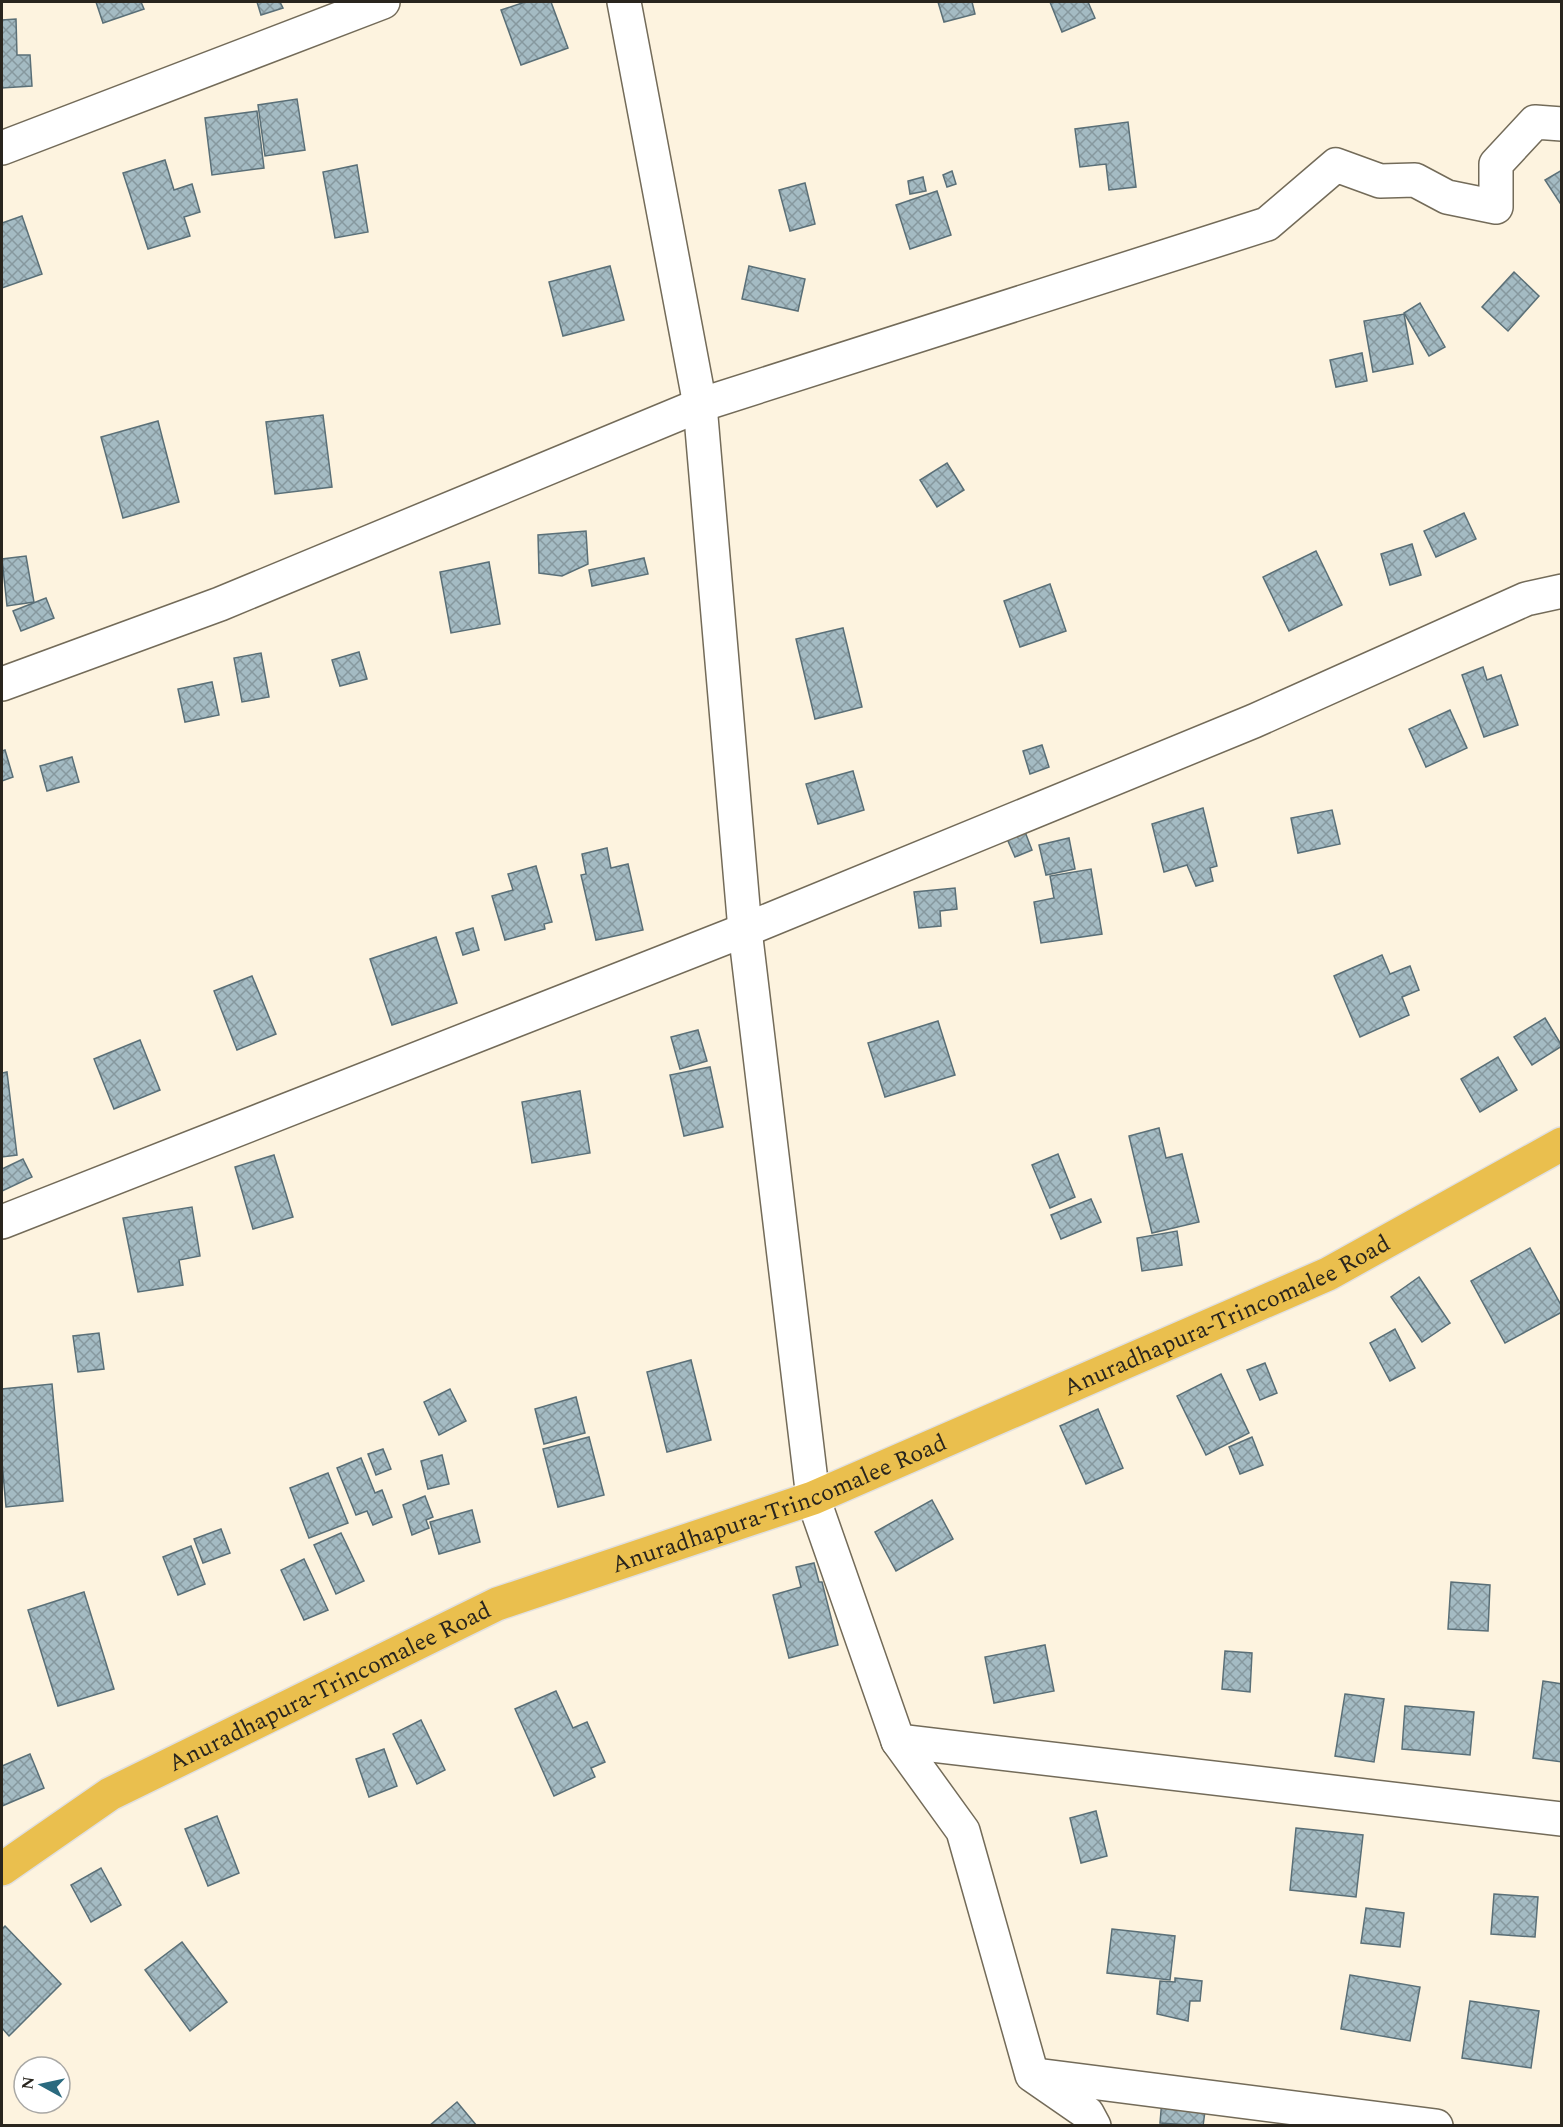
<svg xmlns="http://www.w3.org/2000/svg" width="1563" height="2127" viewBox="0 0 1563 2127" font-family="Spectral,serif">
  <defs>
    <pattern id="building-cross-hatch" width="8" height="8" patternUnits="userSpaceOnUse" patternTransform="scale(1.5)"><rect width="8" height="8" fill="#a4bbc3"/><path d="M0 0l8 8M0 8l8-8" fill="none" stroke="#86989e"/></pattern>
  </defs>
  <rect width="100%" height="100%" fill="#fdf3df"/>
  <g fill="url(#building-cross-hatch)" stroke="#5a6f77" stroke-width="1.5">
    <path d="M96,2H141L144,9L103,23Z"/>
    <path d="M257,2H280L283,8L261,15Z"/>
    <path d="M525,2H551L568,48L521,65L501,10Z"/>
    <path d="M938,2H972L975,14L944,22Z"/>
    <path d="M1050,2H1088L1095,18L1062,32Z"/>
    <path d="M16,19L17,55H30L32,86L2,88V20Z"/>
    <path d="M297,99L305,150L265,156L258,105Z"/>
    <path d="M257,111L264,168L212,175L205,118Z"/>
    <path d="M1128,122L1136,187L1109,190L1106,164L1080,167L1075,129Z"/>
    <path d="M165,160L174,190L192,184L200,212L184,217L190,236L148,249L123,173Z"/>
    <path d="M357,165L368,232L335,238L323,172Z"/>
    <path d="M1562,170V206L1545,180Z"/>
    <path d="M952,171L956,184L947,187L943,175Z"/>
    <path d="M923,177L926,191L910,194L908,181Z"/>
    <path d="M805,183L815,224L790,231L779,190Z"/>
    <path d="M937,191L951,235L910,249L896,205Z"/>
    <path d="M22,216L42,274L2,288V223Z"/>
    <path d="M610,266L624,320L563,336L549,282Z"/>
    <path d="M749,266L805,279L798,311L742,299Z"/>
    <path d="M1514,272L1539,296L1508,331L1482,307Z"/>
    <path d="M1420,303L1445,347L1429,356L1404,313Z"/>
    <path d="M1404,314L1413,364L1373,372L1364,321Z"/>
    <path d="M1362,353L1367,381L1336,387L1330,360Z"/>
    <path d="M323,415L332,487L275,494L266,422Z"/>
    <path d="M158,421L179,502L123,518L101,437Z"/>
    <path d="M947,463L964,490L937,507L920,480Z"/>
    <path d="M1464,513L1476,539L1436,557L1424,531Z"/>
    <path d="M586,531L588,564L562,576L539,573L538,535Z"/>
    <path d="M1412,544L1421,575L1390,585L1381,554Z"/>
    <path d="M1316,551L1342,605L1289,631L1263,577Z"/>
    <path d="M26,556L34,602L7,606L2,559Z"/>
    <path d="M644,558L648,574L592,586L589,570Z"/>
    <path d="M489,562L500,624L451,633L440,572Z"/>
    <path d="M1050,584L1066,631L1020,647L1004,601Z"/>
    <path d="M46,598L54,618L21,631L13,611Z"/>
    <path d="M843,628L862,707L815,719L796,639Z"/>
    <path d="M359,652L367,679L340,686L332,660Z"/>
    <path d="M261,653L269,697L242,702L234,658Z"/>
    <path d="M1483,667L1487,680L1501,675L1518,725L1484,737L1462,675Z"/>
    <path d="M212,682L219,715L185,722L178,689Z"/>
    <path d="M1450,710L1467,748L1426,767L1409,729Z"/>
    <path d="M1042,745L1049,767L1030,774L1023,751Z"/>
    <path d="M5,750L13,777L2,781V751Z"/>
    <path d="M72,757L79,782L47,791L40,766Z"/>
    <path d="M853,771L864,810L818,824L806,784Z"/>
    <path d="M1203,808L1217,866L1210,868L1213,881L1196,886L1187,865L1164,872L1152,824Z"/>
    <path d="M1332,810L1340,844L1298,853L1291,818Z"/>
    <path d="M1022,824L1032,850L1015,857L1004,832Z"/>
    <path d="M1069,838L1075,869L1046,875L1039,845Z"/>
    <path d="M607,848L611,868L628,864L643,930L596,940L581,875L586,874L582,854Z"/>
    <path d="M536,866L552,922L544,924L545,929L505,940L492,896L513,890L508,874Z"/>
    <path d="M1091,869L1102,934L1041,943L1034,902L1054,898L1050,876Z"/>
    <path d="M955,888L957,909L940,911L941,926L919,928L914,892Z"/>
    <path d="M473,928L479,950L463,955L456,933Z"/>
    <path d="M436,937L457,1003L392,1025L370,959Z"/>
    <path d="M1382,955L1390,974L1410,966L1419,990L1402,997L1409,1015L1360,1037L1334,976Z"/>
    <path d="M252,976L276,1034L237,1050L214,991Z"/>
    <path d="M1545,1018L1562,1046L1532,1065L1514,1037Z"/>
    <path d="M938,1021L955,1075L885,1097L868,1043Z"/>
    <path d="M698,1030L707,1061L680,1069L671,1037Z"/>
    <path d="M140,1040L160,1090L114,1109L94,1059Z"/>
    <path d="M1498,1057L1517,1090L1480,1112L1461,1079Z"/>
    <path d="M710,1067L723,1127L684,1136L670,1075Z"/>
    <path d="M7,1072L17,1155L2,1157V1073Z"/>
    <path d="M580,1091L590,1153L532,1163L522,1102Z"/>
    <path d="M1159,1128L1166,1158L1182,1154L1199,1222L1152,1233L1129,1136Z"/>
    <path d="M1058,1154L1075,1197L1050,1208L1032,1165Z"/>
    <path d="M274,1155L293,1217L253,1229L235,1167Z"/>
    <path d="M23,1159L32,1177L2,1191V1169Z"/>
    <path d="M1091,1199L1101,1222L1061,1239L1051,1215Z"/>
    <path d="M192,1207L200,1256L179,1260L183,1285L138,1292L123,1218Z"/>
    <path d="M1177,1231L1182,1265L1142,1271L1137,1238Z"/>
    <path d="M1530,1248L1562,1307V1312L1505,1343L1471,1281Z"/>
    <path d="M1419,1277L1450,1323L1422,1342L1391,1297Z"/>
    <path d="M1395,1329L1415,1368L1390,1381L1370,1343Z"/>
    <path d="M99,1333L104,1369L78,1372L73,1336Z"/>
    <path d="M691,1360L711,1440L667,1452L647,1372Z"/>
    <path d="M1265,1363L1277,1393L1260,1400L1247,1370Z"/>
    <path d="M1221,1374L1249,1433L1206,1455L1177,1396Z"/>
    <path d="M52,1384L63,1501L6,1507L2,1462V1389Z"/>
    <path d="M450,1389L466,1421L439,1435L424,1402Z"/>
    <path d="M576,1397L585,1433L544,1444L535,1409Z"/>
    <path d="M1098,1409L1123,1468L1086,1484L1060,1426Z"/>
    <path d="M589,1437L604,1495L558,1507L543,1449Z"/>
    <path d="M1252,1437L1263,1465L1240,1474L1229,1447Z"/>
    <path d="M383,1449L391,1469L376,1475L368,1454Z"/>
    <path d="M442,1455L449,1484L428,1489L421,1461Z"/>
    <path d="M361,1458L375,1493L382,1490L392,1517L373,1525L367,1511L356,1515L337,1468Z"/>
    <path d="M328,1473L348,1523L309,1538L290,1488Z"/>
    <path d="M425,1496L433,1517L426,1520L429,1528L412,1535L403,1505Z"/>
    <path d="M932,1500L953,1539L896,1571L875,1532Z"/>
    <path d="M472,1510L480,1542L439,1554L430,1522Z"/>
    <path d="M221,1529L230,1553L203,1563L194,1539Z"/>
    <path d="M341,1533L364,1581L336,1594L314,1545Z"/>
    <path d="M191,1546L205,1584L178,1595L163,1557Z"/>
    <path d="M304,1559L328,1610L304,1620L281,1570Z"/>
    <path d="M814,1563L819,1582H822L838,1645L789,1658L773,1595L801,1587L796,1567Z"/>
    <path d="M1451,1582L1490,1585L1488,1631L1448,1629Z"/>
    <path d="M84,1592L114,1689L58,1706L28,1610Z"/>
    <path d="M1045,1645L1054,1691L994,1703L985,1657Z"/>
    <path d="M1225,1651L1252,1653L1250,1692L1222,1689Z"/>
    <path d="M1543,1681L1562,1684V1762L1533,1758Z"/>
    <path d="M556,1691L573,1728L587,1722L605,1762L591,1768L595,1777L554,1796L515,1709Z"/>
    <path d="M1345,1694L1384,1699L1374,1762L1335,1756Z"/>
    <path d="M1405,1706L1474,1712L1470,1755L1402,1749Z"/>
    <path d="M421,1720L445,1770L417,1784L393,1734Z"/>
    <path d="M384,1749L397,1786L369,1797L356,1759Z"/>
    <path d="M30,1754L44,1788L2,1806V1766Z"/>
    <path d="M1096,1811L1107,1856L1081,1863L1070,1818Z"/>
    <path d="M217,1816L239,1873L208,1886L185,1829Z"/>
    <path d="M1296,1828L1363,1835L1356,1897L1290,1890Z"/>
    <path d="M101,1868L121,1905L91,1922L71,1885Z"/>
    <path d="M1494,1894L1538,1897L1535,1937L1491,1934Z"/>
    <path d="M1366,1908L1404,1913L1400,1947L1361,1943Z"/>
    <path d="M5,1926L61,1984L9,2036L2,2028V1929Z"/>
    <path d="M1112,1929L1175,1936L1170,1980L1107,1973Z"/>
    <path d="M182,1942L227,2002L190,2031L145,1970Z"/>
    <path d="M1350,1975L1420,1987L1410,2041L1341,2029Z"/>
    <path d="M1175,1978L1202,1981L1200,2001H1190L1188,2021L1157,2014L1160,1981L1175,1982Z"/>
    <path d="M1470,2001L1539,2011L1531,2068L1462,2058Z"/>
    <path d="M1162,2099L1206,2104L1203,2126L1160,2123Z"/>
    <path d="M457,2102L477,2126H429Z"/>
  </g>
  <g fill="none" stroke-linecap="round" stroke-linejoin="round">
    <g stroke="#736b59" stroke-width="36">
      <g id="minor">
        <path d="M624,2L700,405L745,930L813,1498L898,1741L963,1831L1032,2075L1087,2113L1094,2126"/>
        <path d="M2,148L383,2"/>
        <path d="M2,684L220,604L700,405L1267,224L1336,165L1380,181L1415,180L1447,197L1496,207V164L1535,122L1562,124"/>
        <path d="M2,1222L745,930L1254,721L1526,599L1562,591"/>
        <path d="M898,1741L1562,1819"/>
        <path d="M1036,2075L1436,2126"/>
      </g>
    </g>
    <g stroke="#e1e0e0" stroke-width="36">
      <g id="trunk">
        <path id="s1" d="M2,1869L110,1794L497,1604L813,1498L1328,1274L1562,1144"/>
      </g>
    </g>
    <use href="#minor" stroke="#fff" stroke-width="33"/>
    <use href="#trunk" stroke="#eabf4e" stroke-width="33"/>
  </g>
  <g text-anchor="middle" stroke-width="6" stroke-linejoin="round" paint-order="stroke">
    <g font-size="24" fill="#29251e" stroke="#fff">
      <text dy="8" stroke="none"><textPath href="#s1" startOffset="1348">Anuradhapura-Trincomalee Road</textPath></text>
      <text dy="8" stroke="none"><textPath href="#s1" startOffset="862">Anuradhapura-Trincomalee Road</textPath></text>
      <text dy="8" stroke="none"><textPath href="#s1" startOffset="376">Anuradhapura-Trincomalee Road</textPath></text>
    </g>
  </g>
  <rect width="1563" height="2127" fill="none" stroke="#29251e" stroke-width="6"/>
  <g transform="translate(42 2085) rotate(278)"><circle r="28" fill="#ffffff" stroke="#a9a8a5" stroke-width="1.5"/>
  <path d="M0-4.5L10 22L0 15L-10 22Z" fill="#2a6a7f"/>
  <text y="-9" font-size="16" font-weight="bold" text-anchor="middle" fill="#29251e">N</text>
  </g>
</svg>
